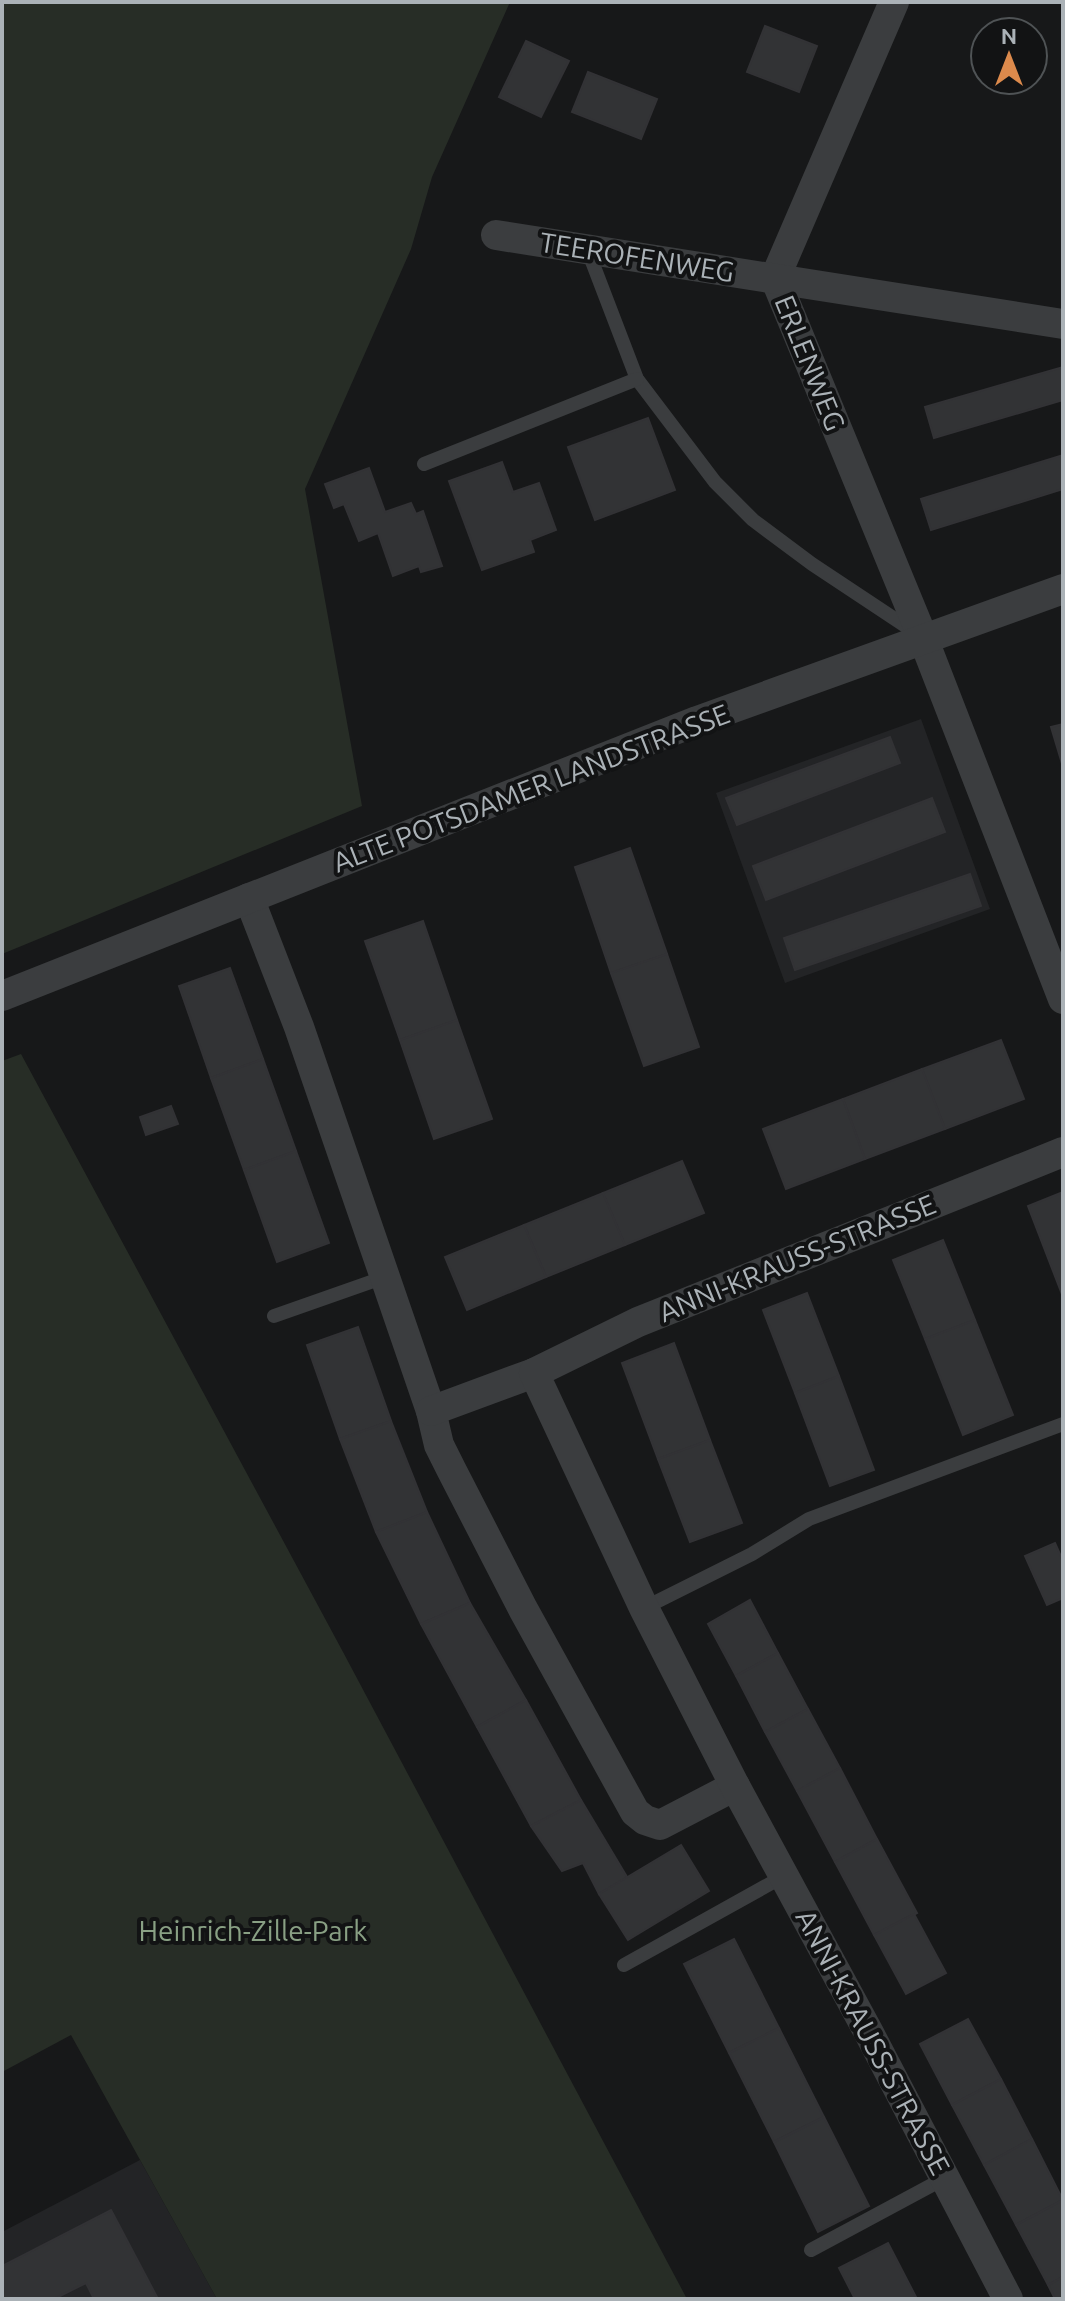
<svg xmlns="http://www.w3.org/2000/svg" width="1065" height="2301" viewBox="0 0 1065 2301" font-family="Ubuntu,sans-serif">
  <rect width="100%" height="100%" fill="#171819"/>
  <g fill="#232426">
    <path d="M921,719L990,909L785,983L716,793Z"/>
    <path d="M140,2160L217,2299H2V2232Z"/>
  </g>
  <g fill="#272d26">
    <path d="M2,2H510L432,177L411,249L305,489L362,806L2,954Z"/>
    <path d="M21,1054L343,1652L687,2299H217L71,2035L2,2072V1061Z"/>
  </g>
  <g fill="#323335" stroke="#323235" stroke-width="2">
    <path d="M765,26L817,46L799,92L747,72Z"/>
    <path d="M526,41L569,61L541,117L499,97Z"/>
    <path d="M588,72L657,99L641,139L572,112Z"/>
    <path d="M1063,367V400L934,438L925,407Z"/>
    <path d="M648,418L675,490L595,520L568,447Z"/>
    <path d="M1063,455V489L931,530L921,499Z"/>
    <path d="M502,462L513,492L539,483L556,530L530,540L534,552L482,570L449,481Z"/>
    <path d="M369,468L385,512L411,503L416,514L423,511L442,566L421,572L419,566L393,576L378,533L359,541L344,504L334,508L325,484Z"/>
    <path d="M1063,724V767L1051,727Z"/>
    <path d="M890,737L900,763L737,825L726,798Z"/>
    <path d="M932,798L945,832L766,900L753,866Z"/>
    <path d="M630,848L667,954L611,973L575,867Z"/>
    <path d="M970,874L981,906L795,970L784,938Z"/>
    <path d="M423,921L457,1020L400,1040L365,941Z"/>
    <path d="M667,954L699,1047L644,1066L611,973Z"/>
    <path d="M230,968L263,1059L211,1078L179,986Z"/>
    <path d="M457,1020L492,1119L434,1139L400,1040Z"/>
    <path d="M1001,1040L1024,1099L945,1129L922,1069Z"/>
    <path d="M263,1059L296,1151L244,1170L211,1078Z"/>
    <path d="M922,1069L945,1129L865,1159L843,1099Z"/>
    <path d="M843,1099L865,1159L786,1189L763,1129Z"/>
    <path d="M171,1106L178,1124L146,1135L140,1117Z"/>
    <path d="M296,1151L329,1243L277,1262L244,1170Z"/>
    <path d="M682,1161L704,1213L625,1245L603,1193Z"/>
    <path d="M1063,1192V1297L1028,1206Z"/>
    <path d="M603,1193L625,1245L546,1277L524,1225Z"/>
    <path d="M524,1225L546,1277L467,1310L445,1257Z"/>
    <path d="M943,1240L975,1320L925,1339L893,1260Z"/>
    <path d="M807,1293L839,1376L795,1393L763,1310Z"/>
    <path d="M975,1320L1013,1415L963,1435L925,1339Z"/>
    <path d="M358,1327L391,1421L340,1439L307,1345Z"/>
    <path d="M674,1343L710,1440L658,1459L622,1363Z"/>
    <path d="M839,1376L874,1470L830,1486L795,1393Z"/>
    <path d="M391,1421L427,1512L376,1532L340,1439Z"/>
    <path d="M710,1440L742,1523L690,1542L658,1459Z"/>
    <path d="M427,1512L470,1603L421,1624L376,1532Z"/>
    <path d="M1055,1543L1063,1561V1598L1047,1605L1025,1556Z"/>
    <path d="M750,1600L778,1653L736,1676L708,1624Z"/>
    <path d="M470,1603L526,1700L477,1727L421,1624Z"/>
    <path d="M778,1653L808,1709L765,1732L736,1676Z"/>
    <path d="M526,1700L581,1800L531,1826L477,1727Z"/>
    <path d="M808,1709L840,1768L797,1791L765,1732Z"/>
    <path d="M840,1768L877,1839L835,1862L797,1791Z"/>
    <path d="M581,1800L627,1877L599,1894L583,1863L562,1871L531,1826Z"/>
    <path d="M877,1839L917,1913L874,1935L835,1862Z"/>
    <path d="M681,1845L709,1891L628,1940L599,1894Z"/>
    <path d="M914,1914L946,1973L906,1994L874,1935Z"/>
    <path d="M734,1939L779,2028L729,2053L684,1964Z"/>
    <path d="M968,2019L1001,2079L952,2105L920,2044Z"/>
    <path d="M779,2028L824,2117L774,2142L729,2053Z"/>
    <path d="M1001,2079L1032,2139L984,2165L952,2105Z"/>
    <path d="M824,2117L869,2206L818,2232L774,2142Z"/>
    <path d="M1032,2139L1063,2200L1016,2225L984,2165Z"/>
    <path d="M1063,2200V2277L1048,2285L1016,2225Z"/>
    <path d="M111,2210L158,2299H94L86,2283L54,2299H2V2266Z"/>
    <path d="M888,2243L917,2299H855L839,2268Z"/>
    <path d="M1063,2277V2299H1055L1048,2285Z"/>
  </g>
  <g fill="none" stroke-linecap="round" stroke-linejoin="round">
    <g stroke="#3b3d3f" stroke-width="14">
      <path d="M588,251L637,379L715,482L753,520L812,564L916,633"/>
      <path d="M424,464L637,379"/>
      <path d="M274,1316L385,1277"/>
      <path d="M644,1608L752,1554L809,1519L1063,1424"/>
      <path d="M624,1965L784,1876"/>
      <path d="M811,2250L945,2178"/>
    </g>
    <g stroke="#3b3d3f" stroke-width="30">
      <path d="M894,2L775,278L923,638L1063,999"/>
      <path d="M496,235L1063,324"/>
      <path d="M249,898L299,1027L431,1411L439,1445L451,1469L523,1609L635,1812L645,1820L660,1825L735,1786"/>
      <path d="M2,996L697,721L1063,589"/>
      <path d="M431,1411L534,1373"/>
      <path d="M1008,2299L869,2033L735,1786L644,1608L534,1373L638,1322L1063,1152"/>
    </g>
  </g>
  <g text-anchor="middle" stroke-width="8" stroke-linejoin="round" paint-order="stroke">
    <g font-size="28" fill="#abb2b7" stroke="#121314">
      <text transform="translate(637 257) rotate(9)" y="10">TEEROFENWEG</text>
      <text transform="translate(810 363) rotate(68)" y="10">ERLENWEG</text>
      <text transform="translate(531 788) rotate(-21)" y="10">ALTE POTSDAMER LANDSTRASSE</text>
      <text transform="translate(797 1258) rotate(-22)" y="10">ANNI-KRAUSS-STRASSE</text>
      <text transform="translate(873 2042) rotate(62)" y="10">ANNI-KRAUSS-STRASSE</text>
    </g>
    <g font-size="28" fill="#89a084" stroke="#121314">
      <text x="253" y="1941">Heinrich-Zille-Park</text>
    </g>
  </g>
  <rect width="1065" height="2301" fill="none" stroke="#abb2b7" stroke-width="8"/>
  <g transform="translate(1009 56)"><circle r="38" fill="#121314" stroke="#4f5355" stroke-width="2"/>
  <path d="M0-6L14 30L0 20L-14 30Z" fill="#dc8a4c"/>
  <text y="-12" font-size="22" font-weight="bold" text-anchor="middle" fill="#abb2b7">N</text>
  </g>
</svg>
